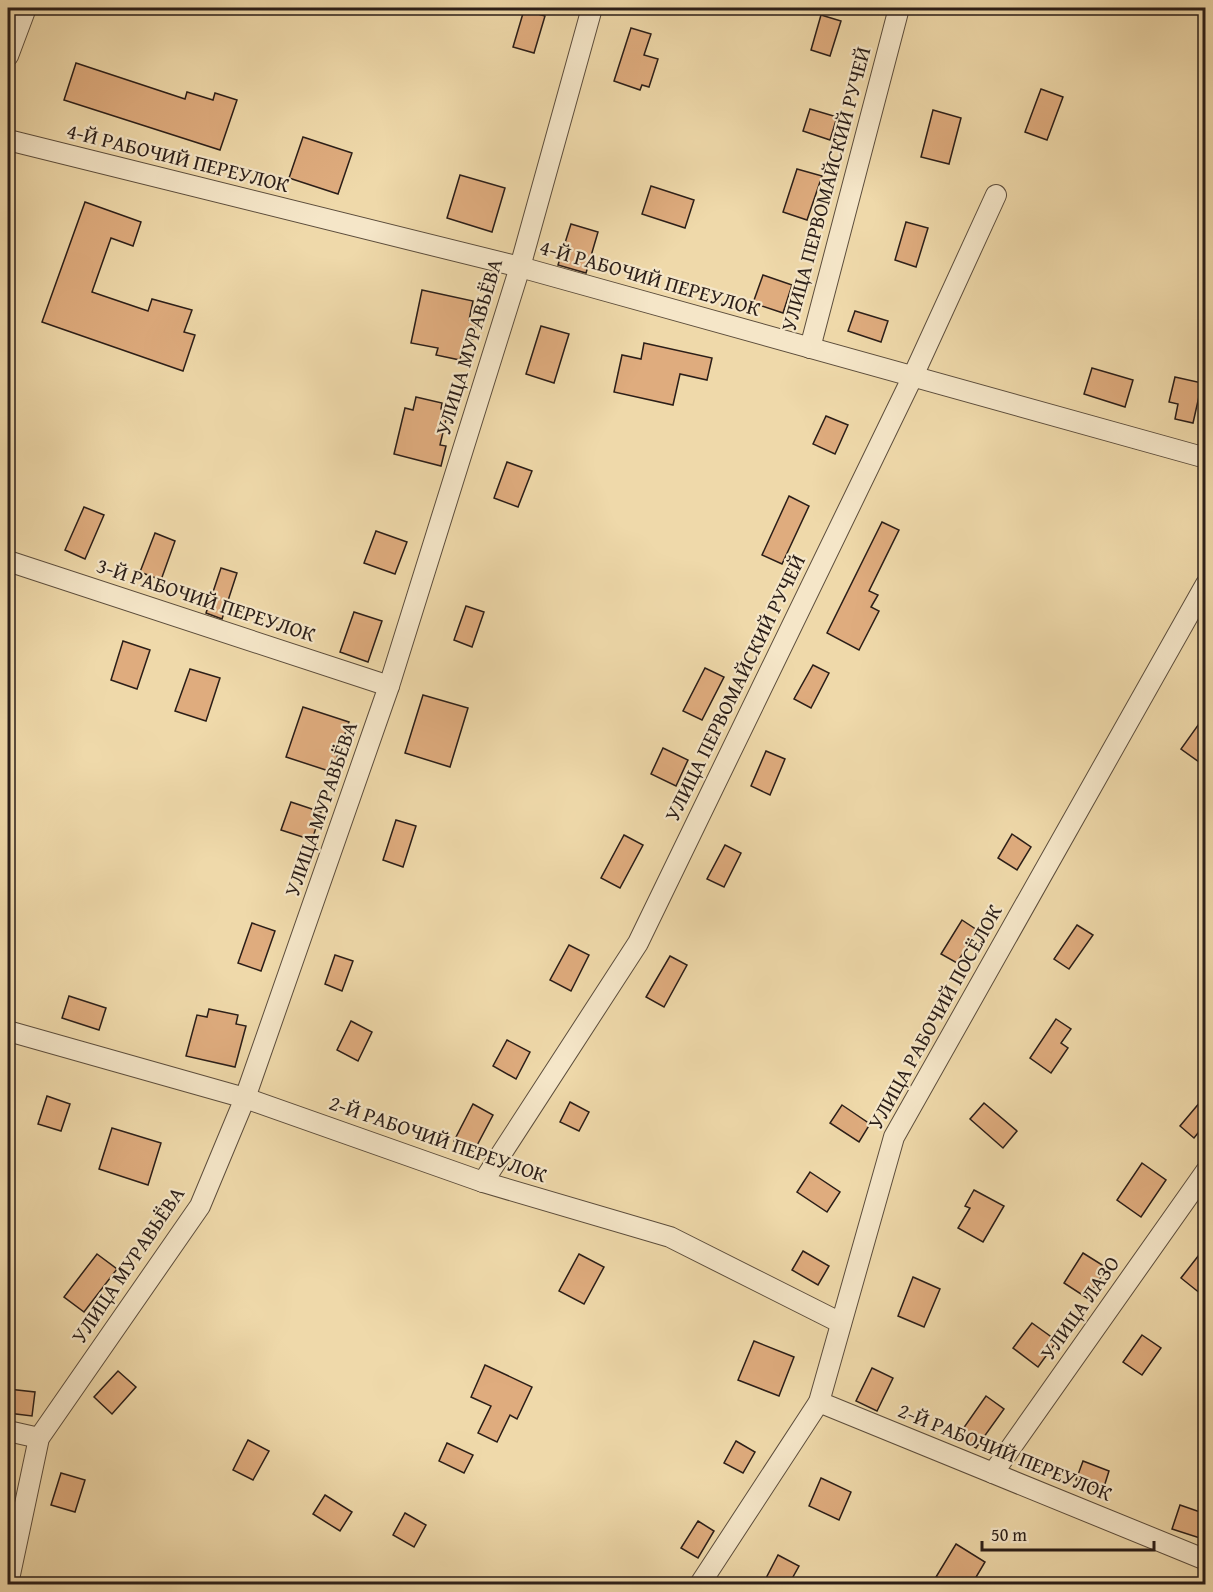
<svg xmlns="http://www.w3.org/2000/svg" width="1213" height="1592" viewBox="0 0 1213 1592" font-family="'Gentium Book Plus',serif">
  <rect width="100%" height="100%" fill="#efd9aa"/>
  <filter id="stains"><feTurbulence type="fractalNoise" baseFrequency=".00333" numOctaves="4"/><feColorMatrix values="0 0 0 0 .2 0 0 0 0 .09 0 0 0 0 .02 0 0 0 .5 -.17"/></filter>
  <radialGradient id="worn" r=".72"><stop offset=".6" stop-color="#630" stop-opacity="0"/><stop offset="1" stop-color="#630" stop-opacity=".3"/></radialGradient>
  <g fill="#dfac7e" stroke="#2b1e18" stroke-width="1.5">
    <path d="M524,10L545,16L534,53L513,47Z"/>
    <path d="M821,15L841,21L830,56L811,50Z"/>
    <path d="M631,28L651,34L644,55L658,59L649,87L642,85L640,90L614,81Z"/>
    <path d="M76,63L185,99L187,92L213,100L215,93L237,100L220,150L64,100Z"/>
    <path d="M1041,89L1063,97L1047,140L1025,132Z"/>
    <path d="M810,109L837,117L830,140L803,131Z"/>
    <path d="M933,110L961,118L949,164L921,157Z"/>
    <path d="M303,137L352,153L338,194L289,178Z"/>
    <path d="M797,169L822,176L807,220L783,212Z"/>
    <path d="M460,175L505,188L492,232L447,218Z"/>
    <path d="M651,186L694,200L685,228L642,214Z"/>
    <path d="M85,202L141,222L133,246L111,238L92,292L148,311L152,299L192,310L184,332L195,335L183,371L42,322Z"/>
    <path d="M906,222L928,228L916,267L895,260Z"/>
    <path d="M571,224L598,232L586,273L558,265Z"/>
    <path d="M763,275L792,285L783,313L753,303Z"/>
    <path d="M422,290L473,301L469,320L477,321L473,339L465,337L460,360L436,355L438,348L411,343Z"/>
    <path d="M855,311L888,321L881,342L848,331Z"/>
    <path d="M541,326L569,334L554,383L526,374Z"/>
    <path d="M644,343L712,358L707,380L680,374L673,405L614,392L622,355L641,359Z"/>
    <path d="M1092,368L1133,380L1125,407L1084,394Z"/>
    <path d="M1175,377L1202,383L1193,423L1175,419L1178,404L1169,402Z"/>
    <path d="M416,397L442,403L441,409L448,411L440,445L446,446L441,466L394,454L405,408L413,410Z"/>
    <path d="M826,416L848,425L835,454L813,444Z"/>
    <path d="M507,462L532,471L518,507L494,498Z"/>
    <path d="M789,496L809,506L782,564L762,555Z"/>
    <path d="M84,507L104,515L85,559L65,550Z"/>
    <path d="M882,522L899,530L869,591L878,595L871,607L879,611L859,650L827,633Z"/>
    <path d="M376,531L407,542L395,574L364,563Z"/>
    <path d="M155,533L175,541L161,580L140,572Z"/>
    <path d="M221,568L237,573L222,619L206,613Z"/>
    <path d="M466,606L484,612L472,647L454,640Z"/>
    <path d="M354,612L382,621L368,662L340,652Z"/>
    <path d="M123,641L150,650L137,689L111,680Z"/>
    <path d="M813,665L829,673L811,708L794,699Z"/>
    <path d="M705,668L724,677L702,720L683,711Z"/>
    <path d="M190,669L220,678L206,721L175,711Z"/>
    <path d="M423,695L468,708L450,767L405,753Z"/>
    <path d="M303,707L349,722L332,772L286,757Z"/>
    <path d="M1206,714V767L1181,749Z"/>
    <path d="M663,748L688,760L676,786L651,774Z"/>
    <path d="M766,751L785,759L770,795L751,786Z"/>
    <path d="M291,802L321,812L312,840L281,830Z"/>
    <path d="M396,820L416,826L403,867L383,860Z"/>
    <path d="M1012,834L1031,847L1017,870L998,858Z"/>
    <path d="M624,835L643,845L620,888L601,878Z"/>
    <path d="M725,845L741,853L724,887L707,879Z"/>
    <path d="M962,920L977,930L957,963L941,954Z"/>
    <path d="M252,923L275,931L261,971L238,963Z"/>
    <path d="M1077,925L1093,935L1069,969L1054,959Z"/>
    <path d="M569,945L589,955L571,991L550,980Z"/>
    <path d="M335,955L353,961L342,991L325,984Z"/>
    <path d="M670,956L687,965L664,1007L646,997Z"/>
    <path d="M69,996L106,1008L99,1030L62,1018Z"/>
    <path d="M209,1009L238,1015L236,1024L246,1026L235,1067L186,1056L197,1015L207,1017Z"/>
    <path d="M1056,1019L1071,1029L1061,1043L1068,1048L1051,1073L1030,1058Z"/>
    <path d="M351,1021L372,1032L358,1061L337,1050Z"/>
    <path d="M507,1040L530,1052L516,1079L493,1066Z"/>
    <path d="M1206,1095V1123L1194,1138L1180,1126Z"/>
    <path d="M47,1096L70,1104L61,1131L38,1124Z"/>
    <path d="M570,1102L589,1112L579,1131L560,1122Z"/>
    <path d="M984,1103L1017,1131L1003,1148L970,1119Z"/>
    <path d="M473,1104L493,1115L474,1151L454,1141Z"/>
    <path d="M842,1105L870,1124L859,1142L830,1123Z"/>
    <path d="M112,1128L161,1143L148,1185L99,1169Z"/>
    <path d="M1142,1163L1166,1180L1141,1217L1117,1200Z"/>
    <path d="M810,1172L840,1192L827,1212L797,1192Z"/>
    <path d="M974,1190L1004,1206L983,1242L958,1228L970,1208L965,1206Z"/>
    <path d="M1206,1246V1298L1181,1278Z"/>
    <path d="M803,1251L829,1266L818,1285L792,1270Z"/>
    <path d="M1083,1253L1107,1268L1087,1298L1064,1283Z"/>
    <path d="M97,1254L117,1269L84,1312L64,1297Z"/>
    <path d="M579,1254L604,1267L584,1304L559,1291Z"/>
    <path d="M913,1277L940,1289L924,1327L898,1316Z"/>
    <path d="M1032,1323L1057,1341L1038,1367L1013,1348Z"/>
    <path d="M1142,1335L1161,1348L1142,1375L1123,1362Z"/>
    <path d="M754,1341L794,1357L779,1396L738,1380Z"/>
    <path d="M485,1365L532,1387L517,1419L510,1415L497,1442L478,1433L491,1406L471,1397Z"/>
    <path d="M872,1368L893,1378L877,1411L856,1401Z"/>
    <path d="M118,1371L136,1387L112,1414L94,1397Z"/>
    <path d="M8,1389L35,1392L32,1416L8,1413Z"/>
    <path d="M986,1396L1004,1409L976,1448L958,1436Z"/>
    <path d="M248,1440L269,1451L253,1480L233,1470Z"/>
    <path d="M736,1441L755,1452L743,1473L724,1463Z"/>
    <path d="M447,1443L473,1455L464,1473L439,1461Z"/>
    <path d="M1083,1461L1109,1471L1103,1490L1076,1480Z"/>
    <path d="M61,1473L85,1480L75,1512L51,1505Z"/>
    <path d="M821,1478L851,1492L839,1520L809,1506Z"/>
    <path d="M325,1495L352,1512L340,1531L313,1514Z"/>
    <path d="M1180,1505L1206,1514V1540L1172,1529Z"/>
    <path d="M405,1513L426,1525L414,1547L393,1535Z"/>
    <path d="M698,1521L714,1531L698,1558L681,1548Z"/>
    <path d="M956,1544L985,1562L972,1584H949L936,1577Z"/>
    <path d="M778,1555L799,1566L789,1584H763Z"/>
  </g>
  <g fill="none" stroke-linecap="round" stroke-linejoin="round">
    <g stroke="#5c4d3c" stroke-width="22">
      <g id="street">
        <path d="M8,56L26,8"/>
        <path d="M8,140L520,267L1206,458"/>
        <path d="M810,348L899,8"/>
        <path d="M8,561L389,686"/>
        <path d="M8,1031L245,1098L483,1182L670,1237L841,1323"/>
        <path d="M483,1182L638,943L913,376L996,195"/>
        <path d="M819,1402L1206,1560"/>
        <path d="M8,1431L39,1438"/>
        <path d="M993,1473L1206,1171"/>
        <path d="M8,1584L39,1438L200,1206L245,1098L389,686L520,267L592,8"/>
        <path d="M700,1584L819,1402L894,1137L1206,584"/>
      </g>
    </g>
    <use href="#street" stroke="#f5e6c8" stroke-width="20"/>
  </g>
  <g text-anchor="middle" stroke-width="4.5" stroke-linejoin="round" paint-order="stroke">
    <g font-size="21" fill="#2b1e18" stroke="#f5e6c8">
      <text transform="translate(178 158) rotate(14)" y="7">4-Й РАБОЧИЙ ПЕРЕУЛОК</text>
      <text transform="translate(826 189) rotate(-75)" y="7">УЛИЦА ПЕРВОМАЙСКИЙ РУЧЕЙ</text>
      <text transform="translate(650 278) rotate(16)" y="7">4-Й РАБОЧИЙ ПЕРЕУЛОК</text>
      <text transform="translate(469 347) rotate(-73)" y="7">УЛИЦА МУРАВЬЁВА</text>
      <text transform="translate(206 600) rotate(18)" y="7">3-Й РАБОЧИЙ ПЕРЕУЛОК</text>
      <text transform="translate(735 688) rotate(-64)" y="7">УЛИЦА ПЕРВОМАЙСКИЙ РУЧЕЙ</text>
      <text transform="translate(321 809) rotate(-71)" y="7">УЛИЦА МУРАВЬЁВА</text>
      <text transform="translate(935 1017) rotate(-61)" y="7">УЛИЦА РАБОЧИЙ ПОСЁЛОК</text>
      <text transform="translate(438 1139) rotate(19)" y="7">2-Й РАБОЧИЙ ПЕРЕУЛОК</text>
      <text transform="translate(128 1265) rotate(-56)" y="7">УЛИЦА МУРАВЬЁВА</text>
      <text transform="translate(1080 1308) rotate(-55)" y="7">УЛИЦА ЛАЗО</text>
      <text transform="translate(1005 1452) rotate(22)" y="7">2-Й РАБОЧИЙ ПЕРЕУЛОК</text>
    </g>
  </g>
  <rect width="1213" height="1592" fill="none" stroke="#efd9aa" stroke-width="30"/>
  <rect x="9" y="9" width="1195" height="1574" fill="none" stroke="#2b1e18" stroke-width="3"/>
  <rect x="15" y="15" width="1183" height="1562" fill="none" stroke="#2b1e18" stroke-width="1.5"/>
  <path d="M982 1541v9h172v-9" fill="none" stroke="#2b1e18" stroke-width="3"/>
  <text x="991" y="1541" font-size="18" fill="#2b1e18" stroke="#f5e6c8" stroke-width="4.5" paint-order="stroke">50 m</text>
  <rect width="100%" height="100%" filter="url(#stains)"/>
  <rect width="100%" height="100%" fill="url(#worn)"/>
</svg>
